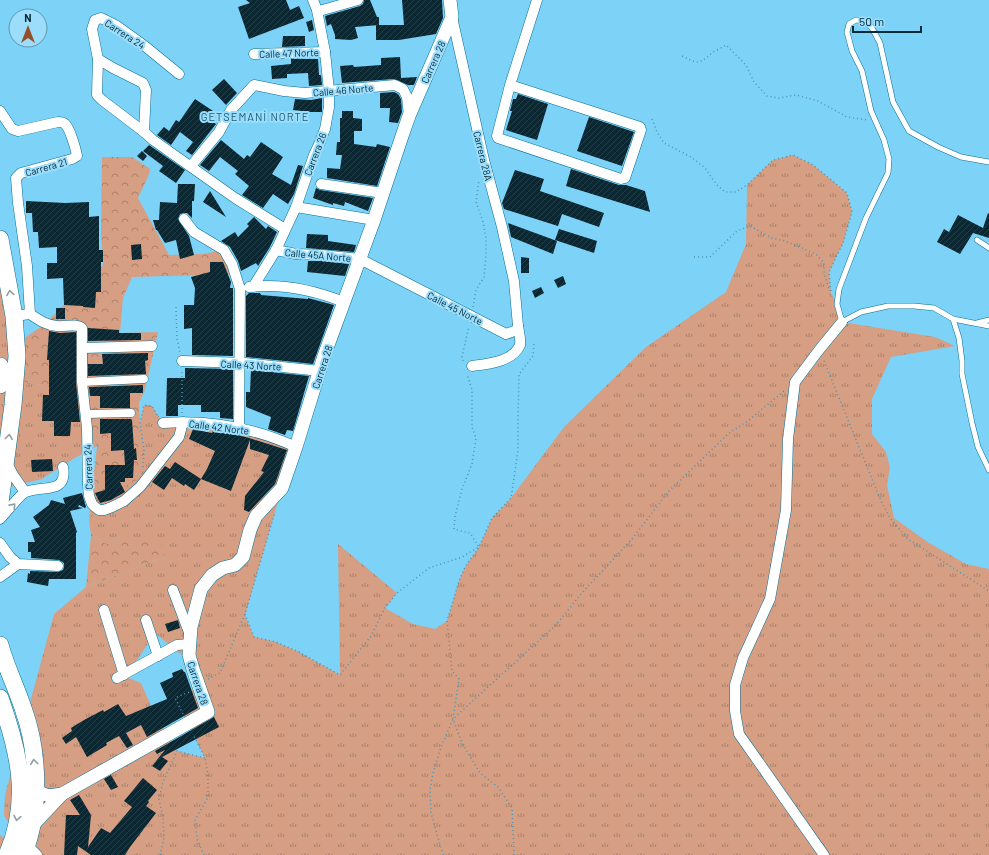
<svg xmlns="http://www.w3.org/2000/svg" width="989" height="855" viewBox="0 0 989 855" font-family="Barlow,sans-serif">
  <defs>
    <pattern id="grass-tufts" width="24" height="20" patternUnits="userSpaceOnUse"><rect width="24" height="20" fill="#d69e82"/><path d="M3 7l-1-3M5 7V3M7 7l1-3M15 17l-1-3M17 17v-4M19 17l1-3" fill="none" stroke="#ab816b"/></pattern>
    <pattern id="forest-crowns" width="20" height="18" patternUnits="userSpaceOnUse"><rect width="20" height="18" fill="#d69e82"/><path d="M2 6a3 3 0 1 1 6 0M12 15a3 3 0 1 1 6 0" fill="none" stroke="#ab816b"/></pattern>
    <pattern id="building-hatch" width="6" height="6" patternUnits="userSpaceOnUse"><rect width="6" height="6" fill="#0b2732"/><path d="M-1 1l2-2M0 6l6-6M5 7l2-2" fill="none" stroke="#243e48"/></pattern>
  </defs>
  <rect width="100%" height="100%" fill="#7dd2f7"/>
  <g fill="url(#grass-tufts)" fill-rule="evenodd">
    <path d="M793,155L813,165L847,193L852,212L843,243L829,272L831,293L837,304L842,322L935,337L955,346L891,357L872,399V434L886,452L890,468L887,485L894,518L929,543L966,564L989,569V855H0V835L24,852L4,815L5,795L54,614L86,587L164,557L122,540L107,544L91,536L89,518L144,450L140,423L144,405L152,406L163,423L210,424L296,447L282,488L245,615L254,637L276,642L299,652L340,675L338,544L397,593L385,608L413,624L435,629L447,621L459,581L465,567L479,547L492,518L511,498L564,427L646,347L726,292L746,244L747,185L773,160ZM155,633L197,668L200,687L175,698L205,758L177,751L155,715L141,683L121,675L135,663Z"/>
    <path d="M0,254L19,395L31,379L64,402L82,421L97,446L73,459L42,479L5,488H0Z"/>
  </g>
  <g fill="url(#forest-crowns)">
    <path d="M102,157H132L150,169L148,177L138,198L169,255L203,254L224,250L236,274L132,277L123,298L120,333L158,332L145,390L139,403L140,423L144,450L143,477L120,489L103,501L89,518L97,446L82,421L64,402L31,379L18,396L19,342L46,323L103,265L101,233Z"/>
    <path d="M91,536L107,544L122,540L149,538L162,545L164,557L86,587Z"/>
  </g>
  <g fill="url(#building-hatch)">
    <path d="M246,0H286L290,10L299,6L304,18L249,39L238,7L250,3Z"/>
    <path d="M364,0H370L377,17H379V25L355,27L358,38L351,40L335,39V35L331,24L327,26L325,16L360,6L363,4Z"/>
    <path d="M402,0H442L443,18L436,34L399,40H376V25H404Z"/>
    <path d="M312,20L314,30L309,32L306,22Z"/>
    <path d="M283,36H305V46L282,47Z"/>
    <path d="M400,57L401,78L417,77L414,85H408L394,79L342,83L340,66L353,65L354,67L381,65V58Z"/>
    <path d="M291,59H318L319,75H321L322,85L309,86L308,73L287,74V78L272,79L271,66L291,64Z"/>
    <path d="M224,79L237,93L226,105L212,90Z"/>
    <path d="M394,92L398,94L401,99L402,112L398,123L389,122L390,108H380V93Z"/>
    <path d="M518,94L548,104L537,140L506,130L512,111H510L513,99H516Z"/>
    <path d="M322,98V112H311L293,110L295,99L311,100Z"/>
    <path d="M195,99L216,113L212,121L216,124L192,155L186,151L193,142L180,132L171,145L157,135L164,127L169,131L176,120L179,122Z"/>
    <path d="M342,111H353V118L362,119V131H354V144L376,147L377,144L390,147L377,186L327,178V168L340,169L342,155H336L337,142H340V118H342Z"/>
    <path d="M589,117L634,132L622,166L577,151Z"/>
    <path d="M221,140L244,159L247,155L250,157L261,142L283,157L272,174L291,185L298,165L303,166L294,194L288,204L273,194L263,208L242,195L249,186L235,174L238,171L220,157L209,171L200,165Z"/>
    <path d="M149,145L185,170L176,183L159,171L163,166L143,151Z"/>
    <path d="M142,151L147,156L143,161L137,156Z"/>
    <path d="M571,169L619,185H626L645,191L650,212L566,186Z"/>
    <path d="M515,170L544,179L540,191L604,213L599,227L562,214L558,226L504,209L502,203Z"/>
    <path d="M178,184H195L194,201H192V218L187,213H184L180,214L178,219L189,236L194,255L180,259L176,240L165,243L157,230H156L153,220H159L160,202L177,203Z"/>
    <path d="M316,188L320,190L373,198L368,211L345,202L344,206L333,203V205L313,198Z"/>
    <path d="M210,191L226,217L203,202Z"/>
    <path d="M26,201L65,203L89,202V217L99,216V250H103V262H101V292H96L95,308L83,307V306L64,305L63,278L47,279V263H57V247L39,248L38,232H33L32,213H26Z"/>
    <path d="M988,213L989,214V238L973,233L960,254L937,242L944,229L949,232L958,215L983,228Z"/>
    <path d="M254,217L266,229L268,226L277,232L270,247L258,266L256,263L241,271L238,261L230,247L221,241L235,232L238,237L249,226L247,224Z"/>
    <path d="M508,223L557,241L553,254L511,237Z"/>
    <path d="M559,229L597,241L594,253L555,240Z"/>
    <path d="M307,234L328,235V241L356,245L354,252L306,248Z"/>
    <path d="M141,244L142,259L132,260L131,245Z"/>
    <path d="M521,257L529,258V273H521Z"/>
    <path d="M308,261H322L349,264L345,276L307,272Z"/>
    <path d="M210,262H223L231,282L230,288H233V356L192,355V328L184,329V305H194L195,288L191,277L210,272Z"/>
    <path d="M563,276L566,284L558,288L554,280Z"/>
    <path d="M541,287L544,293L535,298L532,291Z"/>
    <path d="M249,293H260L261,295L308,299V298L334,305L313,364L246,357V296Z"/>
    <rect x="56" y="308" width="9" height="11"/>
    <path d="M88,328L119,330V333H141V340L88,341Z"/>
    <path d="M49,331L60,333L76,332V382L80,422H71L70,436H54V421H42L43,395H49V360H47Z"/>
    <path d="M148,353V360L145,361L146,374L88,376V364H103L102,354Z"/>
    <path d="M185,368L233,369V419L220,418V412H201V405H178V416H166L167,378H185Z"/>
    <path d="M251,370L309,376L293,431L287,430L285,435L268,429L271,417L246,407V392H250Z"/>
    <path d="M143,385V393H130V408H100V396H90L89,387Z"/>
    <path d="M100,419H131L132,420L134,449L136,448L137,460H134L133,478H125V482H120L125,492L111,500L100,503L95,493L105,490V465H125L124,450L111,451V433L100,434Z"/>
    <path d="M193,429L212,433L213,431L222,433V432L246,437L287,450L275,484L249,512L244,510L245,496L264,472L261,471L269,455L250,449V440L231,491L201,479L207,469L215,451L189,439Z"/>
    <path d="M52,459L53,471L32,472L31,460Z"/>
    <path d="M175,462L201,479L194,490L185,484L184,486L172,478L164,490L152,482L165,466L170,469Z"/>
    <path d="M82,493L86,507L85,508L79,505L78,507L83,508L70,511L77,532L76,533V579H49L48,586L27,582L28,573L30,574V571L58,572L63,570L64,567V563L59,560L31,558V552H28V542H35L31,530L40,527L33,517L49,505L51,500L65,504L63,498Z"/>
    <path d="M178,620L180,628L168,632L165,624Z"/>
    <path d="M182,669L184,672H185L198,708L147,737L141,725L126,733L133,745L127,748L119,736L106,743L107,745L87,757L76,737L66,744L62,738L72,731L71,728L84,720L103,710L104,712L118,704L126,716L167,699L160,683L173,677L172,673Z"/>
    <path d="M214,717L219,727L162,757L168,761L160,771L152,766L165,750L157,754L155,751Z"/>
    <path d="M111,775L118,787L111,790L104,779Z"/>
    <path d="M143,778L157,790L148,801L149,802L146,806L156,813L130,847L125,855H91L78,846L77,855H64L66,815H80L70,800L79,795L91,815L88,847L101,828L110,833L132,807L124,801Z"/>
  </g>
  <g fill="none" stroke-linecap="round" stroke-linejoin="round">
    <g stroke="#087092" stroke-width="6">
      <g id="service">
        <path d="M989,162L961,157L938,147L909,131L893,102L880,43L872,28L865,21L856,20L849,24L847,32L852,51L862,71L871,111L884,140L889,159L888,173L866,218L839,289L837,304L842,322L861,312L888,306H914L934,308L953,319L959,338L962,361V374L972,423L978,447L989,470"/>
        <path d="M977,240L989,248"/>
        <path d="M953,319L989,326"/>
        <path d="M977,323L989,320"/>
      </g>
    </g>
    <g stroke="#087092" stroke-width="9">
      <g id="pedestrian">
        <path d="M82,382L144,379"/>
        <path d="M85,414L131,413"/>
      </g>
    </g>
    <g stroke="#087092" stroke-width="11">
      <g id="minor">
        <path d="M313,0L317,10L319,11L358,0"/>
        <path d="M254,54L325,52"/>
        <path d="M98,59L97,95L102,100L144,132"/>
        <path d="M179,74L146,47L117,26L101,18L95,20L92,29L98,59L113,68L143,83L146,90L144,132L153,140L235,198L285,229"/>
        <path d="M510,85L640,127L641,130L625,178L621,179L498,138L497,136L510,85L537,0"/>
        <path d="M0,111L12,129L18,131L58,122C61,122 63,122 65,124C70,128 76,150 77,156L72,159L21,173L16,178L18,203L27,266L30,314"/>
        <path d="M191,166L219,132L231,110L254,85L284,91L305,93L395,85L403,89L407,97L409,116"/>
        <path d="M321,184L383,193"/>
        <path d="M296,207L374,220"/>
        <path d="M184,219L194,232L224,250L232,264L240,289L239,429"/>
        <path d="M276,250L296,254L322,255L360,259L506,334L517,330L518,326L514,281L502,227L484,160L452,17"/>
        <path d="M249,287C282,283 314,290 344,302"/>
        <path d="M253,287L276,250L296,207L314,155L320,142L325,129L329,107V91L325,52L317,10"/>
        <path d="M14,316L30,314C39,320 46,325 57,326C65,327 76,323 82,328V382L87,428L88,485L89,496L92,504L95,507L99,510H104L112,507L124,501L140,487L179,437L183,422"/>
        <path d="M83,348L152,346"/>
        <path d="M182,361L245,363L320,371"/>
        <path d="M472,366C487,364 513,362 520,345C521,340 519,331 518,326"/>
        <path d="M163,423C209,420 255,428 296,447"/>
        <path d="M7,463L13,475L25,492"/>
        <path d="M0,519C5,514 21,493 26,492C42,485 68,495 63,467"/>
        <path d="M0,543L10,557L18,564L58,566"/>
        <path d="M0,577L18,564"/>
        <path d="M173,590L190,635"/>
        <path d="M104,610L124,675"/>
        <path d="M146,620L158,656"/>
        <path d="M117,678L177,645L190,644"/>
        <path d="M27,845L37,855"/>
        <path d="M824,855L739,734L735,711V685L743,658L770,599L786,510L788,439L795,382L819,350L842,322"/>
      </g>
    </g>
    <g stroke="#087092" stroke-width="14">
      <g id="tertiary">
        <path d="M36,791L49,796L62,794L208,712L193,669L189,655L191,627L201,589L212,575L223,568L235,565L243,557L250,530L256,516L282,488L296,447L324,356L374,220L402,136L409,116L452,17L450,0"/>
        <path d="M32,826L62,794"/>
      </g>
    </g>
    <g stroke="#087092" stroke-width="18">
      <g id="trunk">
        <path d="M0,239L14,316L17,356L13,405L0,503"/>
        <path d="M0,366V385"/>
        <path d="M0,645C6,667 16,687 23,708C39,752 41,812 23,855"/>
        <path d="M0,698C19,751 31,801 7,855"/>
      </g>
    </g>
    <g stroke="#5094b0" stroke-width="1.5" stroke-dasharray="1 3" stroke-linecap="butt">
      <path d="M682,56C699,64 698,65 712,53C716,50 722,48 726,45L746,65L754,82L767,96L779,98L796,95L818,101L847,117L868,120"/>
      <path d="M652,119L657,132L664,143L691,157L705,168L717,185L725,192H736L747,185L773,160L793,155L813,165L847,193L852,212L843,243L829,272L831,293"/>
      <path d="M694,257H710L737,231L750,226L772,238L785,241L816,254L824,263V274L830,291"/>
      <path d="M176,307L177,338L180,353"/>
      <path d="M473,307L476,290L484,277L486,255V238L483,222L476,202L479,180"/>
      <path d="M463,361L462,357L469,326"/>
      <path d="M824,361L881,501L890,518L908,539L989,591"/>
      <path d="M182,413V370"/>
      <path d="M143,467L144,450L140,423L144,405L152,406L157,415"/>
      <path d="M245,614L254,637L276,642L299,652L340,675L371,636L385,608L397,593L429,568L462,557L479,547L470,533L454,529L455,516L462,489L472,464L476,438L472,427V390L467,374"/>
      <path d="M208,679L220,673L245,614L275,512"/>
      <path d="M183,714L175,698L189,692"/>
      <path d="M160,855L164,838L163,817L159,799L163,782L177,751L205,758L193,734"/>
      <path d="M204,855L197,839L195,820L208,797V775L205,758"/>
      <path d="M443,855L431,813L430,790L433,773L441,747L453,719L556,625L581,594L632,539L669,491L728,434L749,420L784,391"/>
      <path d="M514,855L512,808L498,787L480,773L462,743L453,719L459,679L452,671L447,621L459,581L465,567L479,547L492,518L511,498L518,451V424L519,374L533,356L534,344"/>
    </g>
    <use href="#service" stroke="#fff" stroke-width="5"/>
    <use href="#pedestrian" stroke="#fff" stroke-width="8"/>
    <use href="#minor" stroke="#fff" stroke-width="10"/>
    <use href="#tertiary" stroke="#fff" stroke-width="13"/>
    <use href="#trunk" stroke="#fff" stroke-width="17"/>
  </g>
  <defs><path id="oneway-chevron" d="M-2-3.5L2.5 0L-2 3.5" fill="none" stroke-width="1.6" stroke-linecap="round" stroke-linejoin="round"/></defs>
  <g stroke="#8ea0a6">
    <use href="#oneway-chevron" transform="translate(10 293) rotate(-99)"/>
    <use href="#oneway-chevron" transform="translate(9 437) rotate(-83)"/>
    <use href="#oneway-chevron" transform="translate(13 506) rotate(-48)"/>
    <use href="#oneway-chevron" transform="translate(34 762) rotate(-97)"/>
    <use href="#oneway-chevron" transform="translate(17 818) rotate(101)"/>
  </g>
  <g text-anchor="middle" stroke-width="4" stroke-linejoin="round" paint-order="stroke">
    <g font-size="10" fill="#042b39" stroke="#9bddfb">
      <text transform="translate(125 34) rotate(33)" y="4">Carrera 24</text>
      <text transform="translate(289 53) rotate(-2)" y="4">Calle 47 Norte</text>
      <text transform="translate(433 62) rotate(-66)" y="4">Carrera 28</text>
      <text transform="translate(343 90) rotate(-5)" y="4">Calle 46 Norte</text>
      <text transform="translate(315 154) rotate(-69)" y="4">Carrera 26</text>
      <text transform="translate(483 156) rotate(76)" y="4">Carrera 28A</text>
      <text transform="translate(46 167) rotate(-16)" y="4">Carrera 21</text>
      <text transform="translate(318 255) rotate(5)" y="4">Calle 45A Norte</text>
      <text transform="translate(455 308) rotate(27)" y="4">Calle 45 Norte</text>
      <text transform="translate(251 365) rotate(3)" y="4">Calle 43 Norte</text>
      <text transform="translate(322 367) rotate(-72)" y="4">Carrera 28</text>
      <text transform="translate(219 427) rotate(7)" y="4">Calle 42 Norte</text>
      <text transform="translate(88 467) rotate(-92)" y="4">Carrera 24</text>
      <text transform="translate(198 683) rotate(71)" y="4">Carrera 28</text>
    </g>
    <g font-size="11" letter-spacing="1" fill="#1a5e78" stroke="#9bddfb">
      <text x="255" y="121">GETSEMANÍ NORTE</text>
    </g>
  </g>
  <g transform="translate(28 28)"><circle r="19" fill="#9bddfb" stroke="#5f96ad"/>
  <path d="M0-3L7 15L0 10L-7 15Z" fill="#965028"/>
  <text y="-6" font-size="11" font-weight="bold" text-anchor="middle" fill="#042b39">N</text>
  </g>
  <path d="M853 26v6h68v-6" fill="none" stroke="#042b39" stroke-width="2"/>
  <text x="859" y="26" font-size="12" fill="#042b39" stroke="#9bddfb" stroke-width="3" paint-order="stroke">50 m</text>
</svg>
